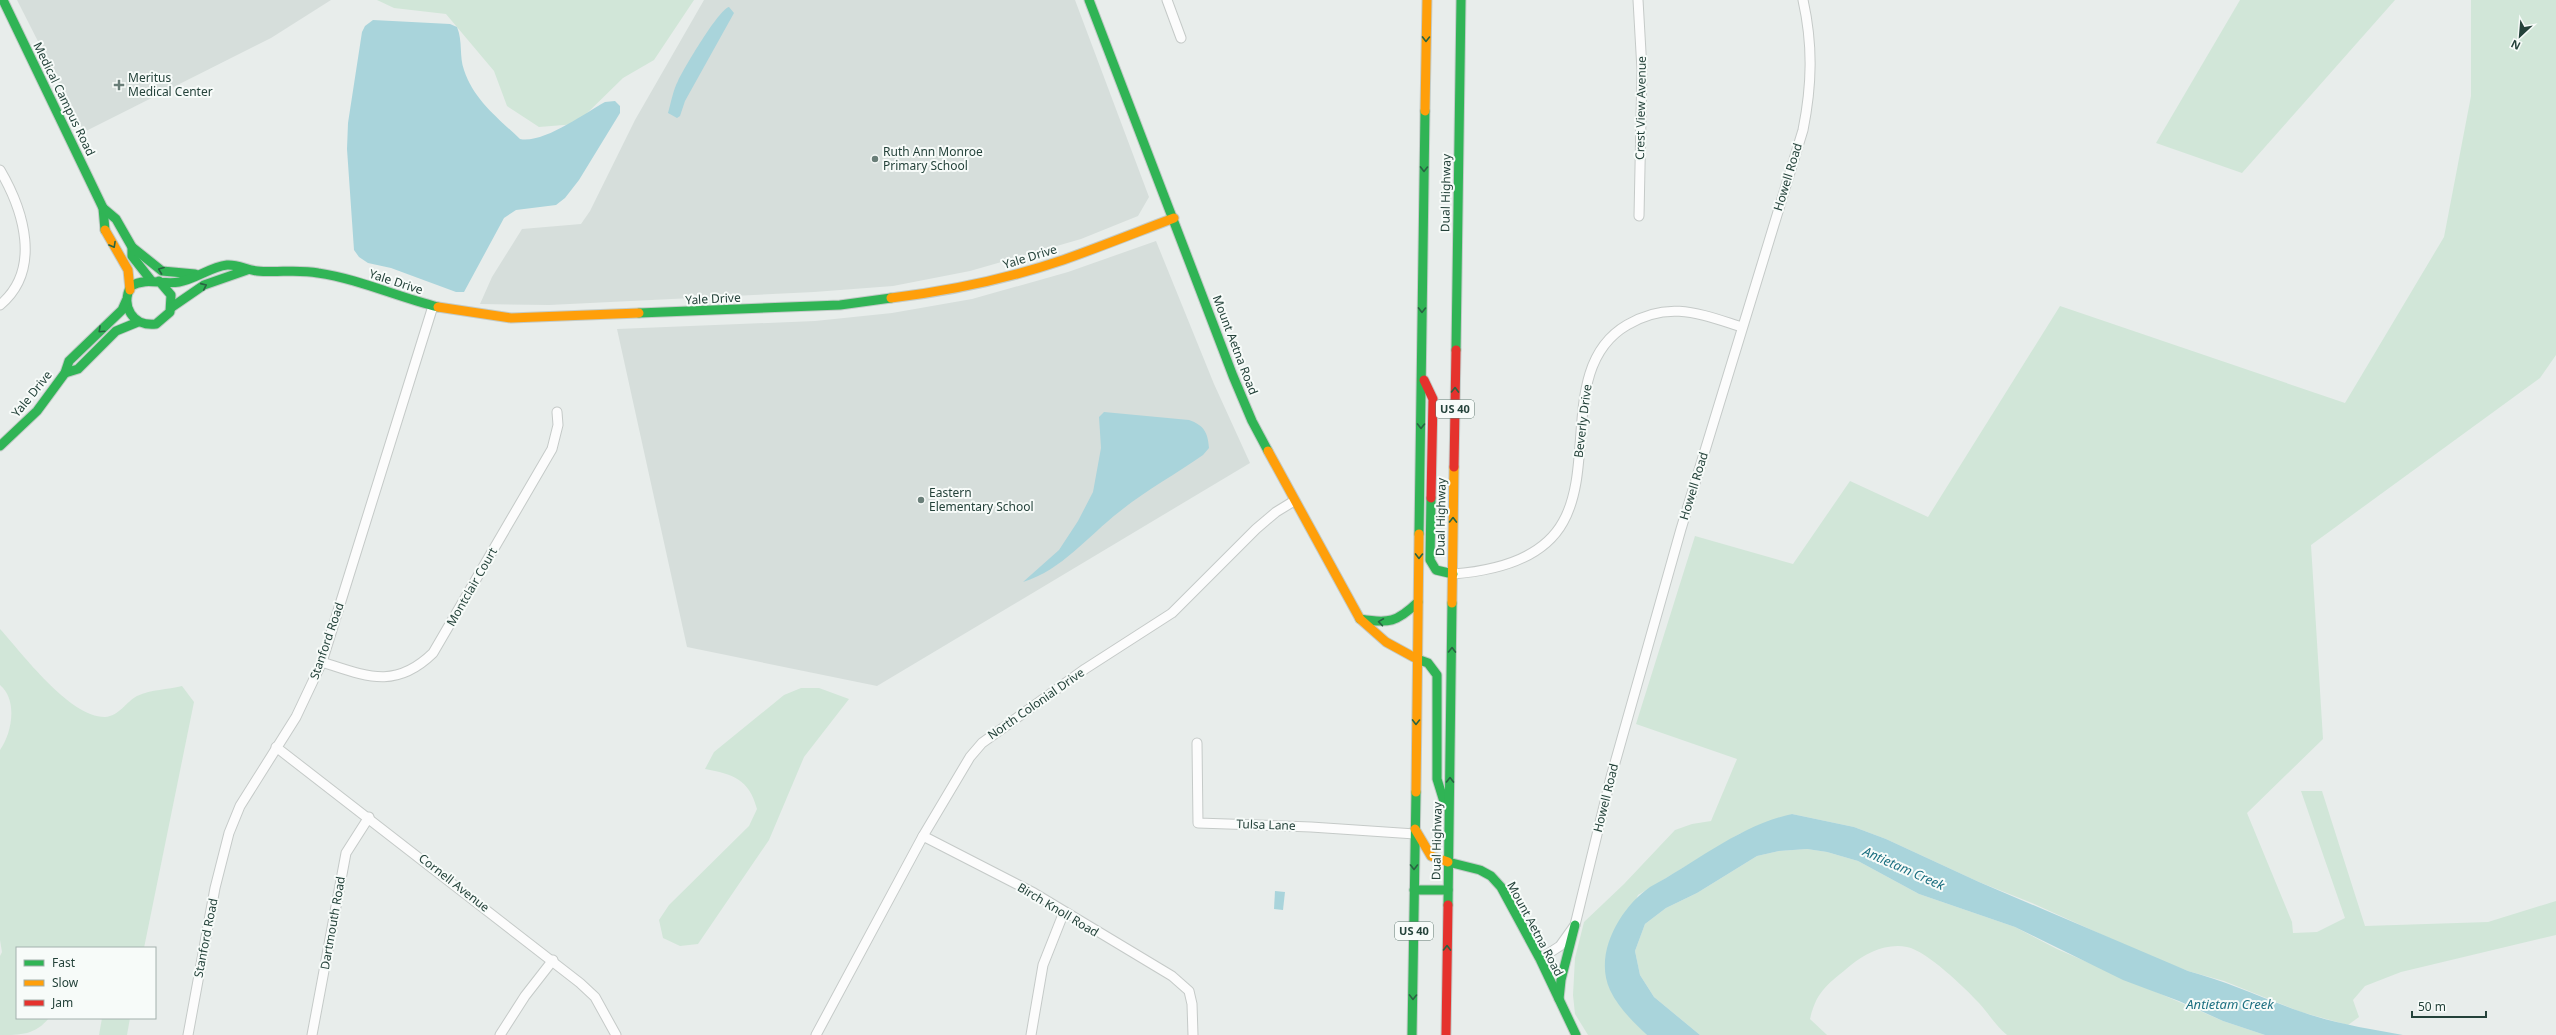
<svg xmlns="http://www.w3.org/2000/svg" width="2556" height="1035" viewBox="0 0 2556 1035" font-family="'Noto Sans',sans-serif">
  <rect width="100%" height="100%" fill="#e8edeb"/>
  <g fill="#d6dedb">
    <path d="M17,0H331L271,38L84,132Z"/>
    <path d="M704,0H1075L1149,197L1138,216L1081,239L970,271L893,286L814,292L549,305L480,304L492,277L522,229L581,224L590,211L635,120Z"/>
    <path d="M1156,241L1214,384L1250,463L877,686L687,647L617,329L815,321L892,313L972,299L1068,272Z"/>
  </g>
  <g fill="#d1e6d8">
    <path d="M377,0H694L654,60L623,78L576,124L539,127L507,106L494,71L446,14L394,8Z"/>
    <path d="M2240,0H2395L2242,173L2156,143Z"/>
    <path d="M2471,0H2556V355L2540,378L2311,545L2323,739L2247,813L2292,922L2293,933L2317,932L2345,918L2301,791H2322L2365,926L2488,922L2556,901V935L2401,972L2365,986L2353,1000L2359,1017L2348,1025L2301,1012L2224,981L2188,971L2149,956L2032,903L1979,882L1886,839L1854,827L1792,814L1739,834L1638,895L1606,972L1610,989L1625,1012L1647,1035H1588L1575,1014L1573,995L1575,958L1584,922L1624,884L1675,830L1692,824L1711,821L1737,759L1636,724L1695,536L1793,564L1850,481L1928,517L2060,306L2345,403L2444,237L2471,96Z"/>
    <path d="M0,629C22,653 69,717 105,717C119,716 126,702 137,696C152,689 167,690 182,686L194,702L144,948H17V1018H49C35,1035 21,1035 0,1035V956L2,952L0,940V750C12,733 18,700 0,685Z"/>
    <path d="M801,688H819L849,699L804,757L769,840L698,944L680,946L663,938L659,920L669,905L749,826L757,809C749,779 733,774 705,769L714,752L784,695Z"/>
    <path d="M1807,849L1827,852L1858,861L1919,894L2015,927L2057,949L2223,1021L2265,1035H2007C1996,1026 1988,1013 1979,1003C1965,988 1927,951 1907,947C1886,943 1866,953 1851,965C1829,984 1817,989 1810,1019L1827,1035H1700L1654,997L1640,975L1635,951L1645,924L1666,908L1697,893L1757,856L1779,851Z"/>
    <path d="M102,1018H130L127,1035H99Z"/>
  </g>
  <g fill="#a9d4db">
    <path d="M729,7L734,13L685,101L680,116L677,118L668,113C671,103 673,90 678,81C684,68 719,9 729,7Z"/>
    <path d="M373,20L450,24L457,27C463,42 459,56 464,70C474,100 498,118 520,139C543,144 585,113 605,102L615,101L620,106V113L579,180L565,198L556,205L516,210L504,218L464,292H456L391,268L368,263L359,257L354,250L347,149L348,123L362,32L365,26Z"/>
    <path d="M1104,412L1189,420C1204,425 1208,433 1209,448L1203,455C1176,474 1145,491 1119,512C1088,536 1062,570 1023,582L1059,550L1078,521L1093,492L1101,448L1099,417Z"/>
    <path d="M1792,814L1854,827L1886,839L1979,882L2188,971C2226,981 2262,998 2299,1011C2333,1023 2369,1029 2403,1035H2265L2223,1021L2179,1001L2123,980L2015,927L1919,894L1858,861L1827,852L1807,849L1779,851L1757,856L1697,893L1666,908L1645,924L1635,951L1640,975L1654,997L1700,1035H1647C1633,1022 1618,1007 1610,990C1593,953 1621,907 1650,887C1697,862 1740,825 1792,814Z"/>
    <path d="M1275,891L1285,892L1283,910L1274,909Z"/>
  </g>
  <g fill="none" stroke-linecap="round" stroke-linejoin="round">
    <g stroke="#c5cac8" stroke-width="11">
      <g id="street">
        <path d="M1167,0L1181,38"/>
        <path d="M1638,0L1642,70L1639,216"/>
        <path d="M0,170C24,211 42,270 0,305"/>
        <path d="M1453,574C1492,571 1542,560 1563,522C1596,464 1560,364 1627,325C1669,300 1700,314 1742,327"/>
        <path d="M322,662C366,676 395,690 433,653L552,449L558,425L557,412"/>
        <path d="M1197,743L1198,823L1311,827L1415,834"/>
        <path d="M276,747L580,983L595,997L616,1035"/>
        <path d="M923,836L1034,893L1172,976L1189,991L1192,1004L1193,1035"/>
        <path d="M1540,959L1560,946L1575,925L1611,777L1681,529L1803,130C1812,85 1813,45 1803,0"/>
        <path d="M188,1035L215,888L229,833L240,806L296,717L322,662L433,306"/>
        <path d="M312,1035L346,853L369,817"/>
        <path d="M500,1035L525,996L553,960"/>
        <path d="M816,1035L923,836L970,757L982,743L1085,669L1172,613L1256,529L1276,512L1294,501"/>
        <path d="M1031,1035L1043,965L1064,912"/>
      </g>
    </g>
    <g stroke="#c3cbc8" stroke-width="11">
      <g id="fast">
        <path d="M3,0L103,208L105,230"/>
        <path d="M1089,0L1233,376L1252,421L1268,451"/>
        <path d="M103,208L116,219L132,247V256L150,279"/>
        <path d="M132,247L162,271L195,274"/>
        <path d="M159,281L171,295L170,312L156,324C133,327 120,306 131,286C146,277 163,285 179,282C196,279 210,267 227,265C237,264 247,270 257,271C277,273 298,269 318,273C359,279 397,297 438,307"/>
        <path d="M172,307L204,285L247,270"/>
        <path d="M639,313L840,305L891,298"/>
        <path d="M1456,350L1461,0"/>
        <path d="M65,373L78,369L116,331L138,322"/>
        <path d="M0,446L37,411L65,373L69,361L122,310L126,301"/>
        <path d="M1431,498L1430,560L1436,570L1453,574"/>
        <path d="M1419,534L1425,111"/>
        <path d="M1360,619C1389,624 1397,622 1418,602"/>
        <path d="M1417,659L1428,663L1437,675V779L1445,805"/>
        <path d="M1448,862L1480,870L1491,876L1501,887L1540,959L1576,1035"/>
        <path d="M1414,890H1448"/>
        <path d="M1448,905L1452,603"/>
        <path d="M1559,999L1561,980L1575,925"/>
        <path d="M1412,1035L1416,792"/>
      </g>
    </g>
    <g stroke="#c3cbc8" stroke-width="11">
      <g id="slow">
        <path d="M1425,111L1427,0"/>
        <path d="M105,230L128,270L130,290"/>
        <path d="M891,298C949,291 1007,279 1063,260C1100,247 1137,232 1174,218"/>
        <path d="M438,307L511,318L639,313"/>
        <path d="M1268,451L1360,619L1386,642L1417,659"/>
        <path d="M1452,603L1454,467"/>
        <path d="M1416,792L1419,534"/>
        <path d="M1415,829L1431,856L1448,862"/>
      </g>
    </g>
    <g stroke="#c3cbc8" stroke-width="11">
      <g id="jam">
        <path d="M1424,380L1433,399L1431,498"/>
        <path d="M1454,467L1456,350"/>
        <path d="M1446,1035L1448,905"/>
      </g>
    </g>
    <use href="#street" stroke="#fcfcfc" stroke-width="9"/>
    <use href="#fast" stroke="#30b455" stroke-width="9"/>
    <use href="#slow" stroke="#ff9f0a" stroke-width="9"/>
    <use href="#jam" stroke="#e5322d" stroke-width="9"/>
  </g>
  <defs><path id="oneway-chevron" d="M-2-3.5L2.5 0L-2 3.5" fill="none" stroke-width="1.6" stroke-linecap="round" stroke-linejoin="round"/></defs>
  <g stroke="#286442">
    <use href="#oneway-chevron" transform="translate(1426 39) rotate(91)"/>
    <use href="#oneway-chevron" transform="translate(1424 169) rotate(91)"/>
    <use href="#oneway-chevron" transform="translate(113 245) rotate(61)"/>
    <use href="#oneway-chevron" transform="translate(161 270) rotate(-159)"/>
    <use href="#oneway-chevron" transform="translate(204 286) rotate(-24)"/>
    <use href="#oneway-chevron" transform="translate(1422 310) rotate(91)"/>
    <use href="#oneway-chevron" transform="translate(101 330) rotate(137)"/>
    <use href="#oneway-chevron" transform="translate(1455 390) rotate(-89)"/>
    <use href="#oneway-chevron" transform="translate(1421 426) rotate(91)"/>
    <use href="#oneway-chevron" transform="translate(1453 520) rotate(-89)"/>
    <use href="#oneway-chevron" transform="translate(1419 556) rotate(91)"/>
    <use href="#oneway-chevron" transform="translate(1381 622) rotate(-172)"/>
    <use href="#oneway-chevron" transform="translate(1452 650) rotate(-89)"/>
    <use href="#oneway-chevron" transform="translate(1416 722) rotate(91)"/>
    <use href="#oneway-chevron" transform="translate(1450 780) rotate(-89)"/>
    <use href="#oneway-chevron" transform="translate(1414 867) rotate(90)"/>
    <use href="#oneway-chevron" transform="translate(1447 948) rotate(-89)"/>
    <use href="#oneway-chevron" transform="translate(1413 997) rotate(91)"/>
  </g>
  <g fill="#697e78" stroke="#f7fbf9" stroke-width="1.5">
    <path d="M117 79h4v4h4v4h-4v4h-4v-4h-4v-4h4z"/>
    <circle cx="875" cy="159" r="4"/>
    <circle cx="921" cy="500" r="4"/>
  </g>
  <g text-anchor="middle" stroke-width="4" stroke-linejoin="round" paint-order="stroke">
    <g fill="#f7fbf9" stroke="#637a73" stroke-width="1">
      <rect x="1436" y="400" width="38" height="18" rx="3"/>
      <rect x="1395" y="922" width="38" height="18" rx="3"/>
    </g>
    <g font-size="11" font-weight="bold" fill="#24423a">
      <text x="1455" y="413">US 40</text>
      <text x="1414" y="935">US 40</text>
    </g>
    <g font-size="12" fill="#24423a" stroke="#f7fbf9" text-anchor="start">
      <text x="128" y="82">Meritus<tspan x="128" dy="14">Medical Center</tspan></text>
      <text x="883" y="156">Ruth Ann Monroe<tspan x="883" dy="14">Primary School</tspan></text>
      <text x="929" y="497">Eastern<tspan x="929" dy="14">Elementary School</tspan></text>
    </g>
    <g font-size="12" fill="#24423a" stroke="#f7fbf9">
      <text transform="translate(64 99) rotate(64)" y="4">Medical Campus Road</text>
      <text transform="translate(1641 108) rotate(-89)" y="4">Crest View Avenue</text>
      <text transform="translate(1788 177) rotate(-73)" y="4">Howell Road</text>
      <text transform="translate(1446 193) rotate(-89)" y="4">Dual Highway</text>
      <text transform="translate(1030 257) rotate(-17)" y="4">Yale Drive</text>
      <text transform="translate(396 282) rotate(18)" y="4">Yale Drive</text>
      <text transform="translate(713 299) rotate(-3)" y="4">Yale Drive</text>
      <text transform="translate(1235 345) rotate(69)" y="4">Mount Aetna Road</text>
      <text transform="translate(32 394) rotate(-51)" y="4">Yale Drive</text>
      <text transform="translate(1583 421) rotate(-83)" y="4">Beverly Drive</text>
      <text transform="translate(1694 486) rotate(-73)" y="4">Howell Road</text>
      <text transform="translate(1441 517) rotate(-89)" y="4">Dual Highway</text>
      <text transform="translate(472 587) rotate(-60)" y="4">Montclair Court</text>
      <text transform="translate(327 641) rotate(-71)" y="4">Stanford Road</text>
      <text transform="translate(1036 704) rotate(-35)" y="4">North Colonial Drive</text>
      <text transform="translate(1606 798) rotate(-76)" y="4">Howell Road</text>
      <text transform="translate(1266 825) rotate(2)" y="4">Tulsa Lane</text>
      <text transform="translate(1437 841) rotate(-89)" y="4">Dual Highway</text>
      <text transform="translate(454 883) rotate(38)" y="4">Cornell Avenue</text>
      <text transform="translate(1058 910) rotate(31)" y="4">Birch Knoll Road</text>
      <text transform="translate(333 923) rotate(-80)" y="4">Dartmouth Road</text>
      <text transform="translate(1535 929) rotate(62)" y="4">Mount Aetna Road</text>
      <text transform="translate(206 938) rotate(-79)" y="4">Stanford Road</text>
    </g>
    <g font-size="13" font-style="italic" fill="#1c6f80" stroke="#f7fbf9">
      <text transform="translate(1904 868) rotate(24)" y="5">Antietam Creek</text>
      <text x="2230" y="1009">Antietam Creek</text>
    </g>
  </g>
  <rect x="16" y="947" width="140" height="72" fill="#f7fbf9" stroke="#a3b1ad"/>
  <rect x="24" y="960" width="20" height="6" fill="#30b455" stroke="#a3b1ad"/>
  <text x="52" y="967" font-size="12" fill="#24423a">Fast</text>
  <rect x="24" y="980" width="20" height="6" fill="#ff9f0a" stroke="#a3b1ad"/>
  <text x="52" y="987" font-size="12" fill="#24423a">Slow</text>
  <rect x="24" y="1000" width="20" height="6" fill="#e5322d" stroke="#a3b1ad"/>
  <text x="52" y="1007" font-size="12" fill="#24423a">Jam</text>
  <g transform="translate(2520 36) rotate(206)" stroke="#f7fbf9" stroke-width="3" paint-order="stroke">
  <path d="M0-3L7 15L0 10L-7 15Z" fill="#24423a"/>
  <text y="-6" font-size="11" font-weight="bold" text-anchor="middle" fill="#24423a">N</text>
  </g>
  <path d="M2412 1011v6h74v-6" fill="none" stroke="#24423a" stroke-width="2"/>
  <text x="2418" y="1011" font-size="12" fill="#24423a" stroke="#f7fbf9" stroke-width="3" paint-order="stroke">50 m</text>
</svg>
